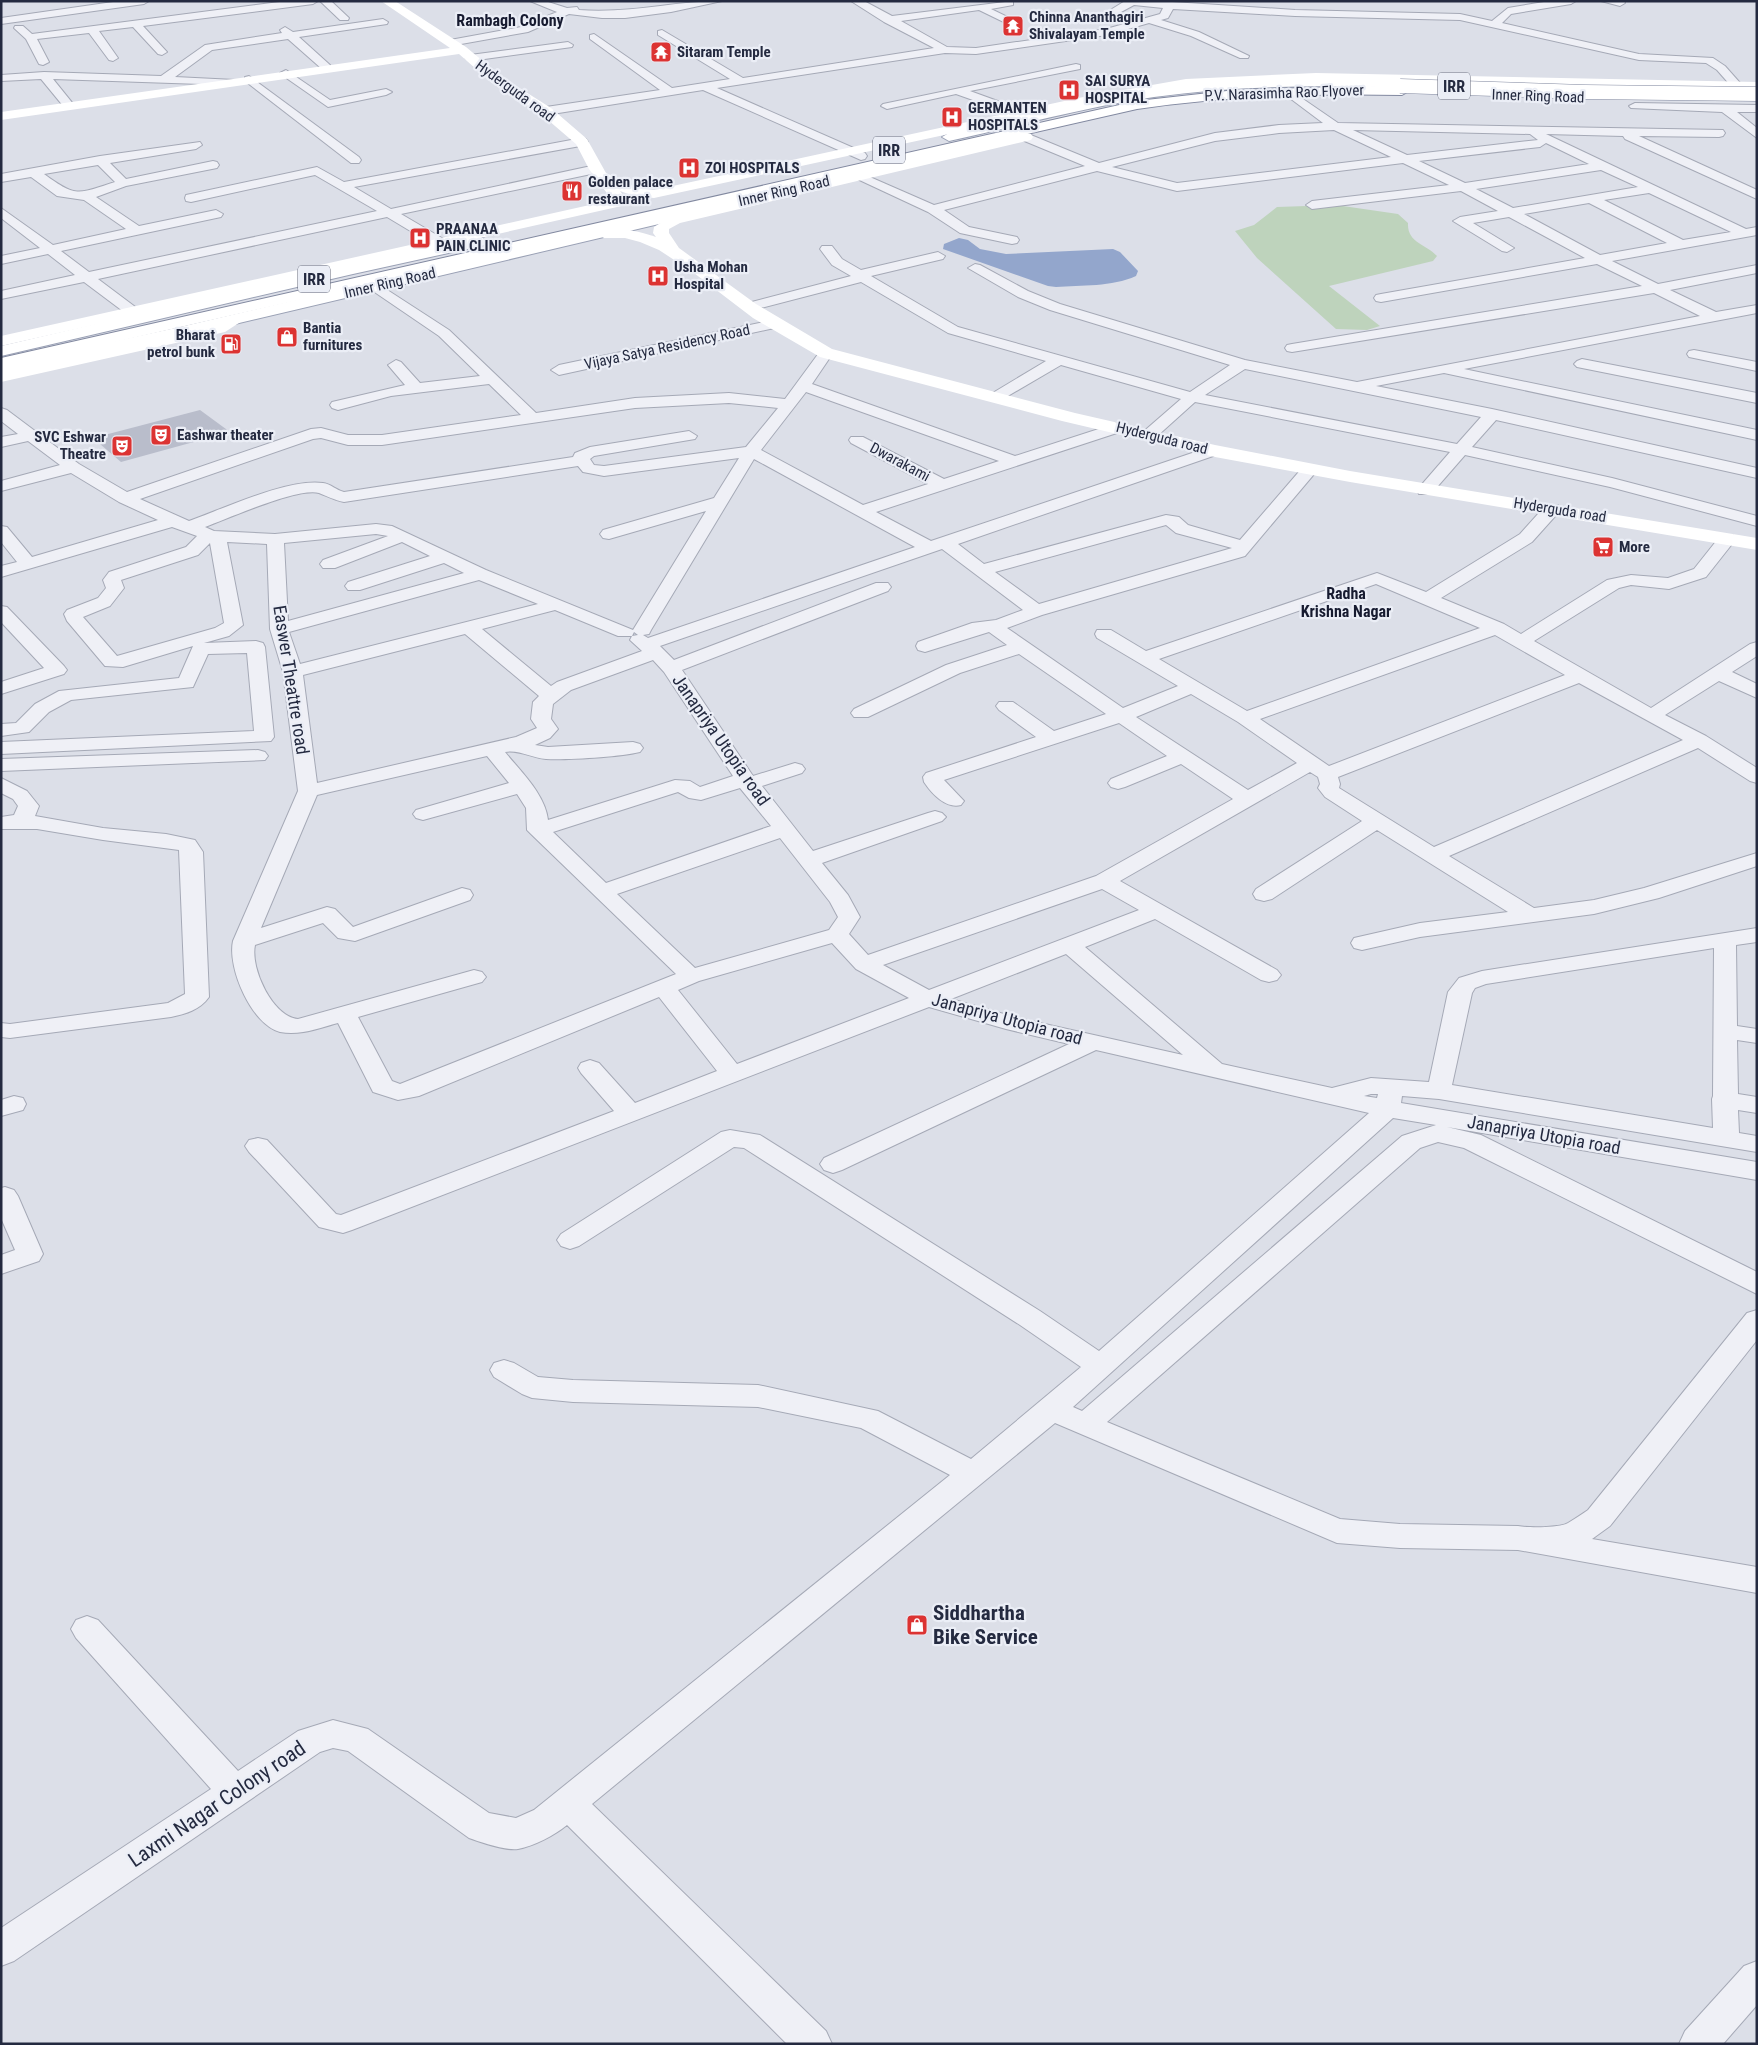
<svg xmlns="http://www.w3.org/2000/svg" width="1758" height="2045" viewBox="0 0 1758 2045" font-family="'Roboto Condensed',sans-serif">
  <rect width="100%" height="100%" fill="#dcdfe8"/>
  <path fill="#bed3bc" d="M1336,205L1398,214L1408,223C1407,243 1426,244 1437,256L1433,261L1329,286L1380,326L1367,330L1336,329L1257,258L1235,231L1254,225L1277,207Z"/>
  <path fill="#93a6cc" d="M959,238L968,240L980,249L1006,254L1113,249L1120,252L1138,271L1136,276C1112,287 1081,285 1056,287L1048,286L943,249L944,244Z"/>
  <path fill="#b9bdcb" d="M200,410L230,432L121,462L93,438Z"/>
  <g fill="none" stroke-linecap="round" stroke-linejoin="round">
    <g stroke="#a5a9b6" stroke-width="2">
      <g id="street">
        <path d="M120,1H149L144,4L1,24V18Z"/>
        <path d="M287,1H318L313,4L143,26L167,52L162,55L158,54L133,27L99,31L118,58L113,61L109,60L89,33L37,39L49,62L43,65L39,64L26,39L14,28L15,26H23L32,34Z"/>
        <path d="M320,1H331L349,18L348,20H340Z"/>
        <path d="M530,1H545L567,8L577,7L579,10C628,14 674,1 722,1L671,12L625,18H602L569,14L528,32L450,46L445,43L450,40L521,27L557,12Z"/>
        <path d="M851,1H864L892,16L1013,1V5L991,9L1020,23L1021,25L1016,28L979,10L901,21L947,47L976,48L1106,29L1160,14L1163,8L1134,5L1108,19L1104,20L1099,17L1125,1H1157L1295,10L1460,14L1492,21L1508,8L1550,1H1576L1571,4L1511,14L1502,23L1639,54L1713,58L1725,66L1749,93L1743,96L1739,95L1717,70L1706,63L1639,60L1460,20L1295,16L1173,9L1168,18L1161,20L1199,32L1249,56L1248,58H1240L1191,36L1149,23L1107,35L976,54L945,53L717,88L865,153L867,156L865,159L861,160L703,90L546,115L540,111L546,107L660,90L590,39V35L594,34L672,88L730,79L658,35V31L662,30L743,78L934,48L884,22Z"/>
        <path d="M1601,1H1624L1625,3L1620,6Z"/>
        <path d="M383,19L388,22L387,24L299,37L330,65V69H322L288,39L212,50L175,77L235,80V84L231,85L53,79L74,105L68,108L64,107L41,79L1,81V75L44,72L161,76L205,45L282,33L280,30L285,27L293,32Z"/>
        <path d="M568,42L573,45L572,47L470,61L465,58L470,55Z"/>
        <path d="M1076,64L1080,65V69L970,91L1028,112V116L1024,118L956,94L887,109L881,106L883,104Z"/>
        <path d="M286,70L330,100L386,89L392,92L386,95L328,107L282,75L280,73Z"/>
        <path d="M249,76L359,157L361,160L359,163H351L245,81V77Z"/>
        <path d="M1287,88L1338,123L1723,130L1725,133L1723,136L1719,137L1639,136L1757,190V199L1625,139L1623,136L1546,134L1746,229L1757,227V235L1612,261L1658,284L1757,265V273L1670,290L1716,312L1757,305V313L1464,369L1757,430V440L1444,373L1376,386L1492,409L1757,468V478L1496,420L1472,447L1612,478L1757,516V526L1610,487L1465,455L1431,494H1419L1417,490L1450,452L1195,402L1155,438L1149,440L1141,435L1143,432L1181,399L1061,365L1001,400H991L988,397L991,394L1046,361L948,333L861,282L749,311L742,307L744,304L851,276L832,265L820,249L822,246H832L842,259L861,270L938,252L945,256L943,259L871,276L958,327L1190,392L1230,365L1050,310L1018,297L968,268L975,264L980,265L1028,291L1060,304L1245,360L1357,382L1700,316L1654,293L1292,352L1287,351L1285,348L1287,345L1292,344L1642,286L1597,264L1381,302L1376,301L1374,298L1376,295L1381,294L1585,258L1509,217L1473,223L1514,248L1507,252L1502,251L1453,221L1460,217L1498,211L1461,191L1312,209L1306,205L1312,201L1449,185L1403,163L1177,191L1097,171L944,210L969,227L1017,237L1019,240L1017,243L1012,244L960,233L928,212L853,177L855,174H863L934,205L1085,166L1022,140L1020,137L1022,134L1026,133L1099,163L1215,133L1279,125L1323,123L1283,93V89ZM1334,130L1391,157L1177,183L1112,167L1215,141L1279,133ZM1353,130L1530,134L1538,140L1407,155ZM1546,143L1589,164L1465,183L1419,161L1540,147ZM1601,170L1638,187L1513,208L1476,189ZM1649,193L1731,232L1683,240L1604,200ZM1589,203L1667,243L1600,255L1524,214ZM1245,369L1481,417L1457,444L1205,395Z"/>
        <path d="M1635,103L1757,105V112H1737L1757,128V138L1722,112L1631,108L1629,106Z"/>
        <path d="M582,138L586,139L588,142L586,145L354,187L391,209L596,165L602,169L596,173L401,214L447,241L449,244L447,247H437L387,217L98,279L138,309L140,312L138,315H128L84,282L1,299V291L75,275L48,254L1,264V256L40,248L1,218V208L53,245L126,229L84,200L57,196L31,177L1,182V174L100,156L200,142L202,145L196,149L110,163L126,179L213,161L217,162L219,165L217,168L126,186L96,197L139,226L216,210L223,214L221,217L61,251L89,272L377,211L315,175L191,202L186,201L185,198L186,195L317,167L344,182ZM98,165L115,182C77,194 77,198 44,174Z"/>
        <path d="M375,282L449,330L536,413L635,398L729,393L785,399L821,350L826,349L833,353L812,384L1015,456L1111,425L1117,423L1125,428L1123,431L876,512L931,541L1207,448H1219L1221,451L1219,454L958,544L984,564L1166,515L1179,517L1188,525L1240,540L1303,467H1315L1317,470L1315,473L1245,556L1042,615L1007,628L1123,708L1178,686L1097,638L1095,634L1097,630H1111L1146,651L1377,573L1426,592L1520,534L1546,505H1558L1560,509L1558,513L1532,542L1441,598L1504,624L1521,634L1607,580L1631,575L1668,578L1694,569L1721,535H1733L1736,539L1706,577L1669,589L1631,585L1619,588L1534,641L1651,708L1750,644L1757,642V656L1732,672L1757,684V698L1719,681L1665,715L1706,736L1757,768V783L1750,781L1698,748L1449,856L1534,908L1594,900L1644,888L1757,853V866L1659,898L1594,914L1420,937L1362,950L1354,948L1351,943L1354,938L1420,923L1508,912L1377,830L1272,899L1264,901L1256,899L1253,894L1256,889L1362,821L1325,797L1318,788L1320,784L1318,777L1310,772L1120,881L1277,970L1281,975L1277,980L1269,982L1261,980L1155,919L1085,947L1222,1064L1332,1088L1371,1078L1429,1082L1448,992L1459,978L1482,971L1757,928V942L1736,945L1737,1026L1757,1029V1043L1737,1040L1738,1094L1757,1097V1113L1738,1110L1739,1133L1757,1136V1152L1439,1099L1402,1096L1401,1103L1757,1162V1180L1447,1127L1481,1135L1757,1272V1294L1464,1148L1438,1142L1420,1148L1107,1422L1340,1519L1400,1524L1518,1526C1529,1528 1559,1528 1568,1523C1575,1519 1582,1514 1588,1510L1747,1313L1757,1310V1340L1610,1526L1592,1539L1757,1567V1593L1518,1550L1400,1548L1337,1543L1055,1423L592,1804L826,2031L832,2044H787L567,1825C555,1835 534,1846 518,1849C507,1851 480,1842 469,1838L348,1751L333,1748L320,1752L14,1961L1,1966V1928L211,1789L76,1638L71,1629L76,1620L87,1616L98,1620L238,1771L298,1731L333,1720L368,1729L489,1813L516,1818L534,1810L950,1475L861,1428L758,1407L573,1402L532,1398L522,1394L494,1377L490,1370L494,1363L504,1360L514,1363L538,1377L573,1380L758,1385L878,1411L971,1459L1081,1367L1020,1325L744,1148L734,1147L579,1246L570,1249L561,1246L557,1240L561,1234L721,1132L730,1130L760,1135L1040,1311L1099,1351L1369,1113L1096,1050L842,1170L833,1173L824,1170L820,1164L824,1158L1069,1044L1006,1029L929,1007L352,1230L343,1233L319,1227L249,1152L245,1146L249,1140L258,1138L267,1140L336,1214L341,1215L614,1111L581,1073L578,1068L581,1063L590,1060L599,1063L635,1103L717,1071L659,997L419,1096L398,1100L373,1092L338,1023C319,1028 300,1036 280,1032C252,1025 227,968 233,941L298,791L283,672L270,629L267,544L227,542L243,625L229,636L204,643L256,641L263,643L265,647L274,737L271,741L1,754V742L254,731L247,653L208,654L193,687L71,700L49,712L29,732L1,736V724L16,723L35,704L59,691L179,678L193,646L123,667L105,666L67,621L64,614L67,610L98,598L106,588L103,580L109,572L186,547L197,536L172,527L1,577V566L17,562L1,542V526L7,527L32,557L158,520L119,502L71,473L1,491V481L60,465L28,441L1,447V437L18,434L1,421V408L7,410L79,464L127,492L311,429L321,428L348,435H382L521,415L489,384L391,396L338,410L332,408L330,405L332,402L405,385L388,365L396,360L401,362L420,383L480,376L439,336L370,289L368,286L370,283ZM806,392L999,461L944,479L863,437H851L849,440L851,443L928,484L863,505L761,450ZM729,403L778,408L746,447L604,466L594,465L590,459L594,456L695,439L697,436L689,431L590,447L575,453L573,457L344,492C336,490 331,484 323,483C288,478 223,509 189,521L140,499L313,439L321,438L348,445H382L635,408ZM739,458L714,498L603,530L600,534L603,538L609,539L706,511L633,630L486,570L392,526L376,524L275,534L214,531L205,527C227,519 298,487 319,493C327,496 334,500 344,502L578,466L583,472L604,476ZM754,459L915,547L648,638L643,635L649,634L651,630ZM1166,525L1176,533L1232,548L1039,604L995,572ZM376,534L388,536L323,560L320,564L323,568H335L402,542L430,556L348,582L345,586L348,590H360L444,563L464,573L288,621L284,543ZM210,543L224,623L215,628L117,656L83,617L110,606L124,588L121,580L198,555ZM942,549L1023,610L996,620L972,623L918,642L916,646L918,650L925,652L989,632L1007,645L946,665L854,709L851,713L854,717H868L960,673L1019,654L1106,714L1054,731L1013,702H999L996,706L999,710L1036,737L926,773L923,777L924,782C932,794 946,809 961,805L964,801L944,780L1119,723L1167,756L1111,779L1108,783L1111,787L1118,789L1125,787L1181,764L1233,799L1096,876L868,955L849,934L860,917L848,895L822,863L942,821L946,817L942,813L935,811L928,813L813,851L762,786L802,773L805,769L802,765L795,763L753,776L682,670L888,591L891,587L888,583H876L674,660L660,646ZM479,580L538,604L300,664L289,632ZM1376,584L1480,628L1247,711L1159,659ZM555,610L618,636H632L634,632L638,635L632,636L630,640L642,651L557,682L551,686L482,629ZM465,634L539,696L533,702L531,719L537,728L516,737L317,783L303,675ZM1495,635L1565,675L1329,766L1260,719ZM653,660L664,672L733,776L700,787L690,781L675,780L548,820C545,794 521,772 505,752C518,749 532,758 546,759C567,760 620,757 640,752L643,748L640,744L633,742L548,747L535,745L550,738L558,729L551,719L553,704L571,690ZM1579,683L1683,740L1434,847L1339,788L1340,784L1338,777ZM1191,694L1238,722L1297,763L1248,790L1136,717ZM487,756L509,783L416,810L413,814L416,818L423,820L517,794L526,808L527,830L531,834L676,974L400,1084L392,1081L358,1017L482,982L486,977L482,972L474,970L298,1019C273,1017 250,969 255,945L323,923L338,938L355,941L470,900L473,895L470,890L462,888L353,927L335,909L327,907L261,928L317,795ZM740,788L771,826L606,883L553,832L678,792L689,798L701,800ZM780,838L830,902L838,917L829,930L695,968L617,894ZM1102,889L1139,910L929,990L883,965ZM832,943L856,969L909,998L737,1064L678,990L699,981ZM1714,948L1713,1096L1712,1099L1713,1128L1452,1085L1472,993L1475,988L1486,984ZM1066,954L1183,1055L1018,1018L951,999ZM1371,1094H1378L1377,1098L1364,1096ZM1393,1118L1436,1125L1402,1136L1082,1411L1073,1407Z"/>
        <path d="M774,320L779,321L781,324L779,327L559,375L551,370L559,365Z"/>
        <path d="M1694,350L1757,362V371L1689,357L1687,354L1689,351Z"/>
        <path d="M1582,359L1757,393V403L1577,367L1574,364L1577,361Z"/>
        <path d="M1,606L7,607L64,666L67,670L64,674L1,694V682L44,668L1,622Z"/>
        <path d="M258,750L265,752L268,756L265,760L1,771V759Z"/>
        <path d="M1,778L27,791L39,806L35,816L103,828L166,834L195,840L203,852L209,997C200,1010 185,1014 171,1017L10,1038L1,1037V1023L10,1024L168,1003L185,994L179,850L103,840L37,829H1V817L14,815L18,806L13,799L1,793Z"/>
        <path d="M14,1096L23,1098L26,1104L23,1110L1,1116V1100Z"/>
        <path d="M5,1187L14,1190L18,1196L43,1254L39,1261L1,1274V1255L15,1250L1,1218V1188Z"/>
        <path d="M1757,1961V2005L1723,2044H1679L1685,2031L1744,1966Z"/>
      </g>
    </g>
    <g stroke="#9aa1b5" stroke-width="2">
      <g id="primary">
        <path d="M1292,79L1431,81L1438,85L1431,89C1339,85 1245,84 1154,97C1085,107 1017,126 949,141L942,137L949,133L1076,103L1154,89L1223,82Z"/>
        <path d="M976,141L981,142L983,145L981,148L180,337L1,376V366L180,327Z"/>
        <path d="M480,237L485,239L488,242L485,245L353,274L1,356V346L353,264Z"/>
      </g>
    </g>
    <g stroke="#8289a0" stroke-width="2">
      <path id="highway" d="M1369,86L1402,87L1409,91L1402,95C1313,93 1225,96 1137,109L1,368V358L1137,101L1236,90Z"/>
    </g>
    <use href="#street" fill="#eff0f6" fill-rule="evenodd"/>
    <g fill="#fff" fill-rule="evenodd">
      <path d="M381,1H395L466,47L502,77L551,108L587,139L606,173L637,188L654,190L1078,98L1186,79L1316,73L1757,82V90L1316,81L1186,87L1078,106L654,198L634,196L620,191L628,202L626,205L1,346V336L612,200L589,169L576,144L541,114L492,83L459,54L1,120V112L450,48Z"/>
      <path d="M1026,133L1031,134L1033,137L1031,140L680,223L669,229V233L679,248L756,304L832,349L1075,413L1215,445L1350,471L1757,538V550L1350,482L1215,457L1062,421L820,357L753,318L694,273L659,250L640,242L625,238H604L596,233C605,222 645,233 656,237L653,233L654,227L670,217Z"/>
      <path d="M237,314L243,315L245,319L225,332L1,382V372L214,324Z"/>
    </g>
    <use href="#primary" fill="#fff" fill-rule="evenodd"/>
    <use href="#highway" fill="#fff" fill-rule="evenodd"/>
    <g stroke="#8289a0" stroke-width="15" stroke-linecap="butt">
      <path id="highway-bridge" d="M1400,86L1585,92L1757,94"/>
    </g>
    <use href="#highway-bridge" stroke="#fff" stroke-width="14"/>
  </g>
  <defs>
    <g id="temple-square" transform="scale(1.125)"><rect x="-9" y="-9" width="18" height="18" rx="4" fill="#dc3332" stroke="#ebeef6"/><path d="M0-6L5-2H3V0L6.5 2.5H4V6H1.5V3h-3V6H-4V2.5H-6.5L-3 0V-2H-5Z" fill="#fff"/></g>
    <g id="hospital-square" transform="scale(1.125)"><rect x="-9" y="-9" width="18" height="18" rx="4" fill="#dc3332" stroke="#ebeef6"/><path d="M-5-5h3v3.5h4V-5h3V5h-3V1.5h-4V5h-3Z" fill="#fff"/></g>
    <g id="restaurant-square" transform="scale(1.125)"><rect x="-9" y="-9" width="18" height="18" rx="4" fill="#dc3332" stroke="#ebeef6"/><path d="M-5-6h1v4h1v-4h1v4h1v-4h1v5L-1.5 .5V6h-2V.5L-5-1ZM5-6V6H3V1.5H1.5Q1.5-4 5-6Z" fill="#fff"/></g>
    <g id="shop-square" transform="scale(1.125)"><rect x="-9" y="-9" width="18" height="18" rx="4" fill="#dc3332" stroke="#ebeef6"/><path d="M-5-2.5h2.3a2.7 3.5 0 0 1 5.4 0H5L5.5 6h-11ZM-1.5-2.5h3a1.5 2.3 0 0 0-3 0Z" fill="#fff"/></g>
    <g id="fuel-square" transform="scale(1.125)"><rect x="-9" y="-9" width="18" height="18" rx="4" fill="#dc3332" stroke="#ebeef6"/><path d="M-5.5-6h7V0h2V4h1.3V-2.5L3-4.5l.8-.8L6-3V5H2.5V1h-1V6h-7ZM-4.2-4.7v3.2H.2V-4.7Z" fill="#fff"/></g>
    <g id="theatre-square" transform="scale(1.125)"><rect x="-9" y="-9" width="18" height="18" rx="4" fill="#dc3332" stroke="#ebeef6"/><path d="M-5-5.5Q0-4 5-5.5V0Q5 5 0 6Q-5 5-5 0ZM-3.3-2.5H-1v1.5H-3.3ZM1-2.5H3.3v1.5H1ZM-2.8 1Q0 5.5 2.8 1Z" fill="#fff"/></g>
    <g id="supermarket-square" transform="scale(1.125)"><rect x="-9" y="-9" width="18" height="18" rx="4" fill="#dc3332" stroke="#ebeef6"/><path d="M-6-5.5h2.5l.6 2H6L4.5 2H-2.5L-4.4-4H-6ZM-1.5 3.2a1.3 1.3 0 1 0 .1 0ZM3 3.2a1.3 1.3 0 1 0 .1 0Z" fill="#fff"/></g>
  </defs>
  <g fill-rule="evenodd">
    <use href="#temple-square" x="1013" y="26"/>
    <use href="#temple-square" x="661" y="52"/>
    <use href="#hospital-square" x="1069" y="90"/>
    <use href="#hospital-square" x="952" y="117"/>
    <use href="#hospital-square" x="689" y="168"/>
    <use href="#restaurant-square" x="572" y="191"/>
    <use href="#hospital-square" x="420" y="238"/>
    <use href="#hospital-square" x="658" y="276"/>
    <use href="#shop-square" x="287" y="337"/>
    <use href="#fuel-square" x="231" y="344"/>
    <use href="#theatre-square" x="161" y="435"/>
    <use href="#theatre-square" x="122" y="446"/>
    <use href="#supermarket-square" x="1603" y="547"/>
    <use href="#shop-square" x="917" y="1625"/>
  </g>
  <g text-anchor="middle" stroke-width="4.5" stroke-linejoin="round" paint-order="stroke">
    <g font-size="15" font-weight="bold" fill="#242a40" stroke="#ebeef6" text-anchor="start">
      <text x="1029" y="22">Chinna Ananthagiri<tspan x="1029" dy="17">Shivalayam Temple</tspan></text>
      <text x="677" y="57">Sitaram Temple</text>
      <text x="1085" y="86">SAI SURYA<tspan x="1085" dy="17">HOSPITAL</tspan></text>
      <text x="968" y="113">GERMANTEN<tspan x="968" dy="17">HOSPITALS</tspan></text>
      <text x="705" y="173">ZOI HOSPITALS</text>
      <text x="588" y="187">Golden palace<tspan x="588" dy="17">restaurant</tspan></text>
      <text x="436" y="234">PRAANAA<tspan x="436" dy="17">PAIN CLINIC</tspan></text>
      <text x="674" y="272">Usha Mohan<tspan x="674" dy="17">Hospital</tspan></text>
      <text x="303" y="333">Bantia<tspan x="303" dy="17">furnitures</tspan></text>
      <text x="215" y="340" text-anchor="end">Bharat<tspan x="215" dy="17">petrol bunk</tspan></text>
      <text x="177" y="440">Eashwar theater</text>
      <text x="106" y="442" text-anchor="end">SVC Eshwar<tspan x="106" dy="17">Theatre</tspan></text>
      <text x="1619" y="552">More</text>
    </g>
    <g font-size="15" fill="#242a40" stroke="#ebeef6">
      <text transform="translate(515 91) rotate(36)" y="5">Hyderguda road</text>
      <text transform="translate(1284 93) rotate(-2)" y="5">P.V. Narasimha Rao Flyover</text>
      <text transform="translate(1538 96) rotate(2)" y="5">Inner Ring Road</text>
      <text transform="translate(784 191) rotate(-13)" y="5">Inner Ring Road</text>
      <text transform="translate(390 283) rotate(-13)" y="5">Inner Ring Road</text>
      <text transform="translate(667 347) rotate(-12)" y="5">Vijaya Satya Residency Road</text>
      <text transform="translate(1162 438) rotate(14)" y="5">Hyderguda road</text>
      <text transform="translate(900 462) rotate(28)" y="5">Dwarakami</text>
      <text transform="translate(1560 510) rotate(9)" y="5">Hyderguda road</text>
    </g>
    <g font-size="16" font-weight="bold" fill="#171b30" stroke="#ebeef6">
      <text x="510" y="26">Rambagh Colony</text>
      <text x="1346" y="599">Radha<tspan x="1346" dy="18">Krishna Nagar</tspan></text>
    </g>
    <g fill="#ebeef6" stroke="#606577" stroke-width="1">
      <rect x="1438" y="72.5" width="32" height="27" rx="4"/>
      <rect x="873" y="136.5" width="32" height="27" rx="4"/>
      <rect x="298" y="265.5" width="32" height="27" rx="4"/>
    </g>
    <g font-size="16" font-weight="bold" fill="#242a40">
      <text x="1454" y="92">IRR</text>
      <text x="889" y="156">IRR</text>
      <text x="314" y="285">IRR</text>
    </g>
    <g font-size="18" fill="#242a40" stroke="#ebeef6">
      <text transform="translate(291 680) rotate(81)" y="6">Easwer Theattre road</text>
      <text transform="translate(721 740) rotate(55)" y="6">Janapriya Utopia road</text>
      <text transform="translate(1007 1019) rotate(15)" y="6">Janapriya Utopia road</text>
      <text transform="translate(1544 1135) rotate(10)" y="6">Janapriya Utopia road</text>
    </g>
    <g font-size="21" font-weight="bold" fill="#242a40" stroke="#ebeef6" text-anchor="start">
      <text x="933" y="1620">Siddhartha<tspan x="933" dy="24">Bike Service</tspan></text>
    </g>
    <g font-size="21" fill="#242a40" stroke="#ebeef6">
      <text transform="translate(217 1804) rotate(-34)" y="7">Laxmi Nagar Colony road</text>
    </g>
  </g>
  <rect width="1758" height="2045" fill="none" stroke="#242a40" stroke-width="5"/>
</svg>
